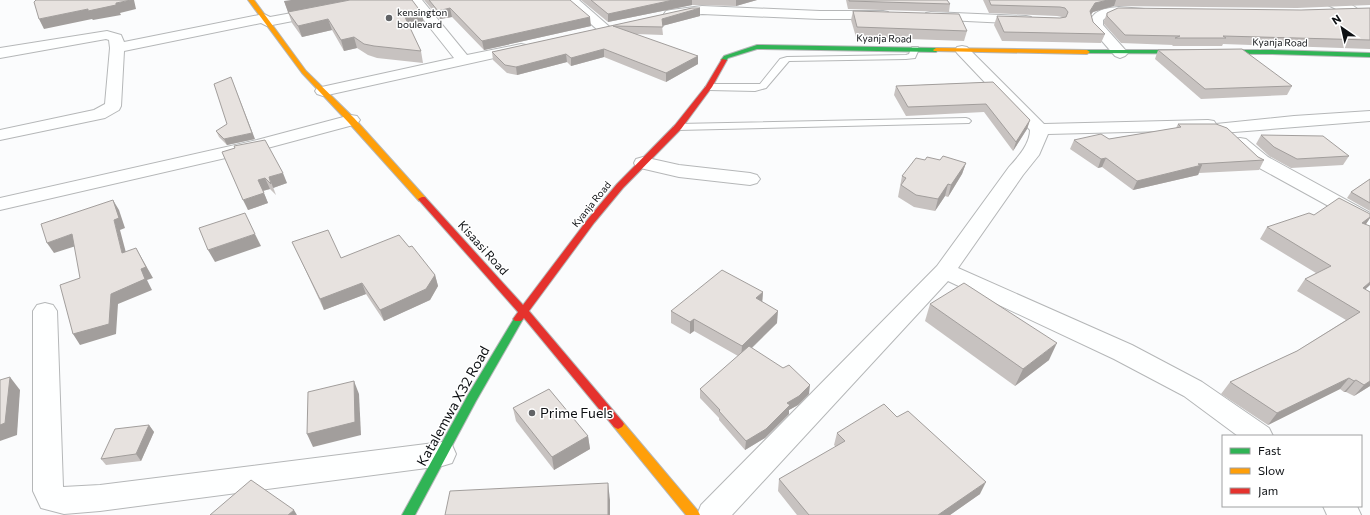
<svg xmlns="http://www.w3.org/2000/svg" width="1370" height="515" viewBox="0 0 1370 515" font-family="Commissioner,sans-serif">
  <rect width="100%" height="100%" fill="#fbfcfd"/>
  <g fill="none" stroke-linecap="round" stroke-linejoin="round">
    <g stroke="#b5b7b8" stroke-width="2">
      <g id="lane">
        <path d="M912,47H918L919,49L915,58L906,59L789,61L766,88L755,91L709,90L705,87L709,84H760L780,59L787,57L906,55L909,54Z"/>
        <path d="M966,118L969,119L971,121L969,123L678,130L673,127L678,124Z"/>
      </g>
    </g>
    <g stroke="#b5b7b8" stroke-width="2">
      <g id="street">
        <path d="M408,0H422L467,55L521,44L526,45L528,48L526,51L521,52L323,96L317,94L315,91L317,88L454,58Z"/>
        <path d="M564,0H579L612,29L610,32L605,33L600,32Z"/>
        <path d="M1322,0C1335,0 1352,1 1360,12L1358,15H1348L1324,3Z"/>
        <path d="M702,6L820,11H883L888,12L890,15L888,18L883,19H820L702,14L671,18L666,17L664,14L666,11L671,10Z"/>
        <path d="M1119,7L1144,9L1146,12L1144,15C1131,18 1114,10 1103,20V25L1128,53L1125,56L1120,58L1115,56L1089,26C1091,10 1105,8 1119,7Z"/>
        <path d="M319,8L324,9L326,12L324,15L267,26L261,23L124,51L121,106L119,110L105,118L0,140V130L94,110L105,104L110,48L109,40L106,39L0,58V48L107,31L121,35L124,42L264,14L270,17Z"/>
        <path d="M931,12L1026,16L1031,17L1033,20L1031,23L1026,24L926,19L924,16L926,13Z"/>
        <path d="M962,46L967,47L1044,124L1208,120L1214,121L1216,124L1294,116L1370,111V121L1222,133L1216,132L1214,129L1208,130L1048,134L1039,155L1023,175L958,268L1132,345L1202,382L1269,428L1273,436H1238L1184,396L1114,359L948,281L732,515H697L701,505L937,266L1009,167C1018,157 1030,144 1030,130L957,53L955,50L957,47Z"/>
        <path d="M351,115L357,116L360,120L357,124L260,150L0,210V198L257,140Z"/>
        <path d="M1240,138L1246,139L1268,157L1370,213V227L1363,225L1254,165L1231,143L1234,139Z"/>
        <path d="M643,157L679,165L750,173L757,175L760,179L757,183L750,185L679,177L636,167L634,163L636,159Z"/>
        <path d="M45,303L53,305L57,311L63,487L100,485L442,442L452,445L456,454L452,463L442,466L100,511L64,514L41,508L33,491V311L37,305Z"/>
        <path d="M1323,506H1357L1361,515H1327Z"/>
      </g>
    </g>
    <g stroke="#b5b7b8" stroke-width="2">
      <g id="fast">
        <path d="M757,45L936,48L939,50L936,52L757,49L728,58L726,61L721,60L724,56Z"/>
        <path d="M1087,50H1272L1370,53V57L1272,54L1085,53V51Z"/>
        <path d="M518,316L521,317L523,319L476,401L415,515H402L468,395L515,317Z"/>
      </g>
    </g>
    <g stroke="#b5b7b8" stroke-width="2">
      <g id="slow">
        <path d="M248,0H254L306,71L354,118L425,197L426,199L425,201H419L348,122L302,73Z"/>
        <path d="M936,48L1087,50L1090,52L1087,54L934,51L933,50Z"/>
        <path d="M618,419L622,421L698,511L700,515H686L614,427L612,424L614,421Z"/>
      </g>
    </g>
    <g stroke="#b5b7b8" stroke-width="2">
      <path id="jam" d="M722,59L727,60L712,87L681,129L623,188L594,223L529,311L622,421L624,424L622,427L618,429L614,427L524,318L521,321H515L513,319L518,312L418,199L422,197H425L523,305L588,219L617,184L675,125L706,86Z"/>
    </g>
    <use href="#lane" fill="#feffff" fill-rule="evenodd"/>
    <use href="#street" fill="#feffff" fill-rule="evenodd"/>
    <use href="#fast" fill="#30b455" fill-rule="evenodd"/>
    <use href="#slow" fill="#ff9f0a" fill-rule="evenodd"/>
    <use href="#jam" fill="#e5322d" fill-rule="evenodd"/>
  </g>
  <g fill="#c7c2c0">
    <path d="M424,0H570L591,26L484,50L452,17L440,19Z"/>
    <path d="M581,0H757L736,6L692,5L608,22Z"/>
    <path d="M846,0H947L950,4L949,12L848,9Z"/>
    <path d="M983,0H1370V5L1297,8L1114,6L1093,12L1091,14L1093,22L1105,34L1101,43L1002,41L994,25L997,16L1060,18L1063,17H1062L1057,16L989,13Z"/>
    <path d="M284,1L421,12L424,23L409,26L421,51L423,63L377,58L368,55L357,48L344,51L332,30L302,37L292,23Z"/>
    <path d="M692,8L700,16L662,26L663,35L636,34L698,64L666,82L604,57L571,66L567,62L517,75L507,73L493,60L492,52Z"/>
    <path d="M1370,8V49L1223,44L1222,46H1172L1173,45L1121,43L1104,24V21L1107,13L1301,10Z"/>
    <path d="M853,11L967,31L964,41L856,37L851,20Z"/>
    <path d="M1158,50L1292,86L1287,95L1201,99L1155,59Z"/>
    <path d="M993,82L1030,120L1027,129L1013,151L984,112L906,116L894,95L896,86Z"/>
    <path d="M1178,124L1258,157L1264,160L1259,170L1199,173L1198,175L1133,190L1102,167L1098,168L1070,149L1074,140L1109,139L1176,128Z"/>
    <path d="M216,131L255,139L227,145L219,137Z"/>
    <path d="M1261,135L1349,156L1343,165L1291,168L1269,156L1256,144Z"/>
    <path d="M234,146L287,183L273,188L276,195L270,189L263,191L268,203L248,210Z"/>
    <path d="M925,160H940L966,163L962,174L948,197L945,196L935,211L914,207L898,197L902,176Z"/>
    <path d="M1370,179V211L1347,198L1351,192Z"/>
    <path d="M1370,214V218L1366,224L1365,289L1370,292V386L1354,396L1346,392H1344L1340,389L1268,425L1221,394L1230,382L1297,351L1346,320L1297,291L1305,279L1316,273L1260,239L1267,227L1314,215Z"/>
    <path d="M292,242L341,258L409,247L435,275L438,286L430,300L384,321L366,294L324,310L297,252Z"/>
    <path d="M763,292L762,302L777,323L752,348L809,394L798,405L789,410V414L765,438L745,450L719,420V418L700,398V389L738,356L694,331L690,334L671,323V311Z"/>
    <path d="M930,304L1049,360L1015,386L925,321Z"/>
    <path d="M513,408L588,436L590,449L554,470L516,421Z"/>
    <path d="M897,417L980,494L950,515H797L778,491L779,479L836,447L834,445L837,433Z"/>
    <path d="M149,425L154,432L141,461L106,465L101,459Z"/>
  </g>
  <g fill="#a29e9c">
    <path d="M131,0H134L136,9L120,13L121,15L93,20L92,19L44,29L39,19Z"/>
    <path d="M291,0H351L288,12L284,1Z"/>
    <path d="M673,0H692V5L608,22V14Z"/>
    <path d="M736,0H757L736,6Z"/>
    <path d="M1108,0H1116L1114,6L1093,12L1087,19L1090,11L1095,3Z"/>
    <path d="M450,8L452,17L440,19L438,11Z"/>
    <path d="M700,8V16L662,26V19Z"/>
    <path d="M421,12L424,23L406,26L404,15Z"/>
    <path d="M590,17L591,26L484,50L482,41Z"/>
    <path d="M328,19L332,30L302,37L298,26Z"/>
    <path d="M354,37L357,48L344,51L341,40Z"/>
    <path d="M604,49V57L571,66V58Z"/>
    <path d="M566,54L567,62L517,75L516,67Z"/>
    <path d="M698,56V64L666,82V73Z"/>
    <path d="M231,77L255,139L227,145L224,139L252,133Z"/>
    <path d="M1030,120L1027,129L1013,151L1016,142Z"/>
    <path d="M1106,158L1102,167L1098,168L1101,159Z"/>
    <path d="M966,163L962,174L948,197L951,185Z"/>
    <path d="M1202,165L1198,175L1133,190L1137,181Z"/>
    <path d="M283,173L287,183L273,188L276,195L269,177Z"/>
    <path d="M265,178L270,189L262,191L258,180Z"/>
    <path d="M948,184L945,196L935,211L938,199Z"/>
    <path d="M264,193L268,203L248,210L243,200Z"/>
    <path d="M113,200L119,210L125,228L120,230L129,264L122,253L114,220Z"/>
    <path d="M1370,217V218L1364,227L1362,223Z"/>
    <path d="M72,234L79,245L54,253L47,243Z"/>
    <path d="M255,234L261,246L215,262L208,250Z"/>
    <path d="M136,248L153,278L147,280L152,290L118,304L116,334L80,345L73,334L111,294L141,269Z"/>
    <path d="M435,275L438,286L430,300L384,321L380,310Z"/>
    <path d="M1370,282V285L1354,300L1363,288Z"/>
    <path d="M362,283L366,294L324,310L320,299Z"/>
    <path d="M763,292L762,304L756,298Z"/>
    <path d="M778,311L777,323L741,358L742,346Z"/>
    <path d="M694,319V331L690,334V322Z"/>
    <path d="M1057,343L1049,360L1015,386L1023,369Z"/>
    <path d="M10,377L20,390L17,435L0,441V425Z"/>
    <path d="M1349,378L1340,389L1268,425L1277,413Z"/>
    <path d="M1356,380L1346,392H1344L1354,381Z"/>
    <path d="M354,381L359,394L361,435L313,447L307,434Z"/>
    <path d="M1370,381V386L1354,396L1364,385Z"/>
    <path d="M810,385L809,394L798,405L789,410V414L765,438L745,450L746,441L787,403Z"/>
    <path d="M149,425L154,432L141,461L136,454Z"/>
    <path d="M588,436L590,449L554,470L552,457Z"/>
    <path d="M986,482L980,494L950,515H938Z"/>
    <path d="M608,483L610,500V515H608Z"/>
    <path d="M294,510L297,515H288Z"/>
  </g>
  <g fill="#e7e2df" stroke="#a29e9c">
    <path d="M36,0H131L116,3V5L88,11V9L39,19L34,2Z"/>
    <path d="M350,0H412L421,12L404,15L421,51L374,46L364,44L354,37L341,40L328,19L298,26L288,12Z"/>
    <path d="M429,0H570L590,17L482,41L450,8L438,11Z"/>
    <path d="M591,0H673L608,14Z"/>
    <path d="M849,0H947L950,4L849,1Z"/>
    <path d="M989,0H1108L1095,3L1090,11L1093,22L1105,34L1004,32L997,16L1060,18L1066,17L1068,12L1065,8L1060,7L991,5Z"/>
    <path d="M692,8H700L662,19L663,27L613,26L698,56L666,73L604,49L571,58L566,54L516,67L505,65L492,52Z"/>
    <path d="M1118,8L1301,10L1370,8V40L1223,36L1226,38H1175L1180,36L1125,35L1107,16V13Z"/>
    <path d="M853,11L959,14L967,31L857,27Z"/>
    <path d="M1242,49L1292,86L1205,89L1158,50Z"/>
    <path d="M231,77L252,133L224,139L216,131L227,124L214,84Z"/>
    <path d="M993,82L1030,120L1016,142L986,104L908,107L896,86Z"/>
    <path d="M1178,124H1216L1227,128L1258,157L1264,160L1198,164L1202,165L1137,181L1106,158L1101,159L1074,140L1101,134L1109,139L1181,127Z"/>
    <path d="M1261,135L1323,136L1349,156L1297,159L1274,147Z"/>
    <path d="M265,140L283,173L269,177L271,184L265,178L258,180L264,193L243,200L222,152L235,148L234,146Z"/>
    <path d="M943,156L966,163L951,185L948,184L938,199L916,195L901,185L906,178L902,176L916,158L925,160L927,157L940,160Z"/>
    <path d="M1370,179V203L1351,192Z"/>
    <path d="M1339,198L1370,214V217L1362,223L1370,226V282L1363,288L1370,292V381L1364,385L1356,380L1354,381L1349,378L1277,413L1230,382L1297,351L1360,312L1305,279L1331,266L1267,227L1309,213L1314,215Z"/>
    <path d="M113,200L119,218L114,220L122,253L136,248L146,267L141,269L145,279L111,294L109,324L73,334L60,285L80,278L72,234L47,243L41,224Z"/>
    <path d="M245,213L255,234L208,250L199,228Z"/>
    <path d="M328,230L341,258L399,235L409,247L412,246L435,275L426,289L380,310L362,283L320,299L292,242Z"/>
    <path d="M722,270L763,292L756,298L778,311L742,346L694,319L690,322L671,311Z"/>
    <path d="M964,283L1057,343L1023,369L930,304Z"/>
    <path d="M749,346L783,368L789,365L810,385L799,396L787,403L790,405L766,429L746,441L719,411L720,410L700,389Z"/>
    <path d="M10,377L5,423L0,425V380Z"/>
    <path d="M354,381L355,422L307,434L308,392Z"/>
    <path d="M549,389L588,436L552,457L513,408Z"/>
    <path d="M884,404L897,417L908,411L986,482L938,515H809L779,479L845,441L837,433Z"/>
    <path d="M149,425L136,454L101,459L115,429Z"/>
    <path d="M251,480L294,510L288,515H210Z"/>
    <path d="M608,483V515H445L450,491Z"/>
  </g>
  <g fill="#616366" stroke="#fff" stroke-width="1.5">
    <circle cx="389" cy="18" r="4"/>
    <circle cx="532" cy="413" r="4"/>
  </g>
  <g text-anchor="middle" stroke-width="3" stroke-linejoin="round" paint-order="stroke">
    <g font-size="10" fill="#0e1114" stroke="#fff" text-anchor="start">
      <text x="397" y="16">kensington<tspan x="397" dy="12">boulevard</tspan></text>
    </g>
    <g font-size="10" fill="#0e1114" stroke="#fff">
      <text transform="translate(884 38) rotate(1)" y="4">Kyanja Road</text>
      <text transform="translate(1280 42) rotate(1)" y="4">Kyanja Road</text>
      <text transform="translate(591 204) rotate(-51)" y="4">Kyanja Road</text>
    </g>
    <g font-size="12" fill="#0e1114" stroke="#fff">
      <text transform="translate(483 248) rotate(48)" y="4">Kisaasi Road</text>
    </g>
    <g font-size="14" fill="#0e1114" stroke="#fff">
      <text transform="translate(453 406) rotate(-61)" y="5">Katalemwa X32 Road</text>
    </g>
    <g font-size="14" fill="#0e1114" stroke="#fff" text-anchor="start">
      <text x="540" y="418">Prime Fuels</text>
    </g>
  </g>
  <rect x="1222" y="435" width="140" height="72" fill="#ffffff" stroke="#9fa0a1"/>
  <rect x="1230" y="448" width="20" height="6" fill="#30b455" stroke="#9fa0a1"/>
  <text x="1258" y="455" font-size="12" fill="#0e1114">Fast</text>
  <rect x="1230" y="468" width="20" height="6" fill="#ff9f0a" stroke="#9fa0a1"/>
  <text x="1258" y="475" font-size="12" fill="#0e1114">Slow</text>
  <rect x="1230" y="488" width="20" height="6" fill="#e5322d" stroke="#9fa0a1"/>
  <text x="1258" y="495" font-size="12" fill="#0e1114">Jam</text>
  <g transform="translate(1342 28) rotate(326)" stroke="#ffffff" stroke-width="3" paint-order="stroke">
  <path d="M0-3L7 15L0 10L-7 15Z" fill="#0e1114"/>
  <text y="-6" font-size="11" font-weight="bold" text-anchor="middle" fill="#0e1114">N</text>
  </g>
</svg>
